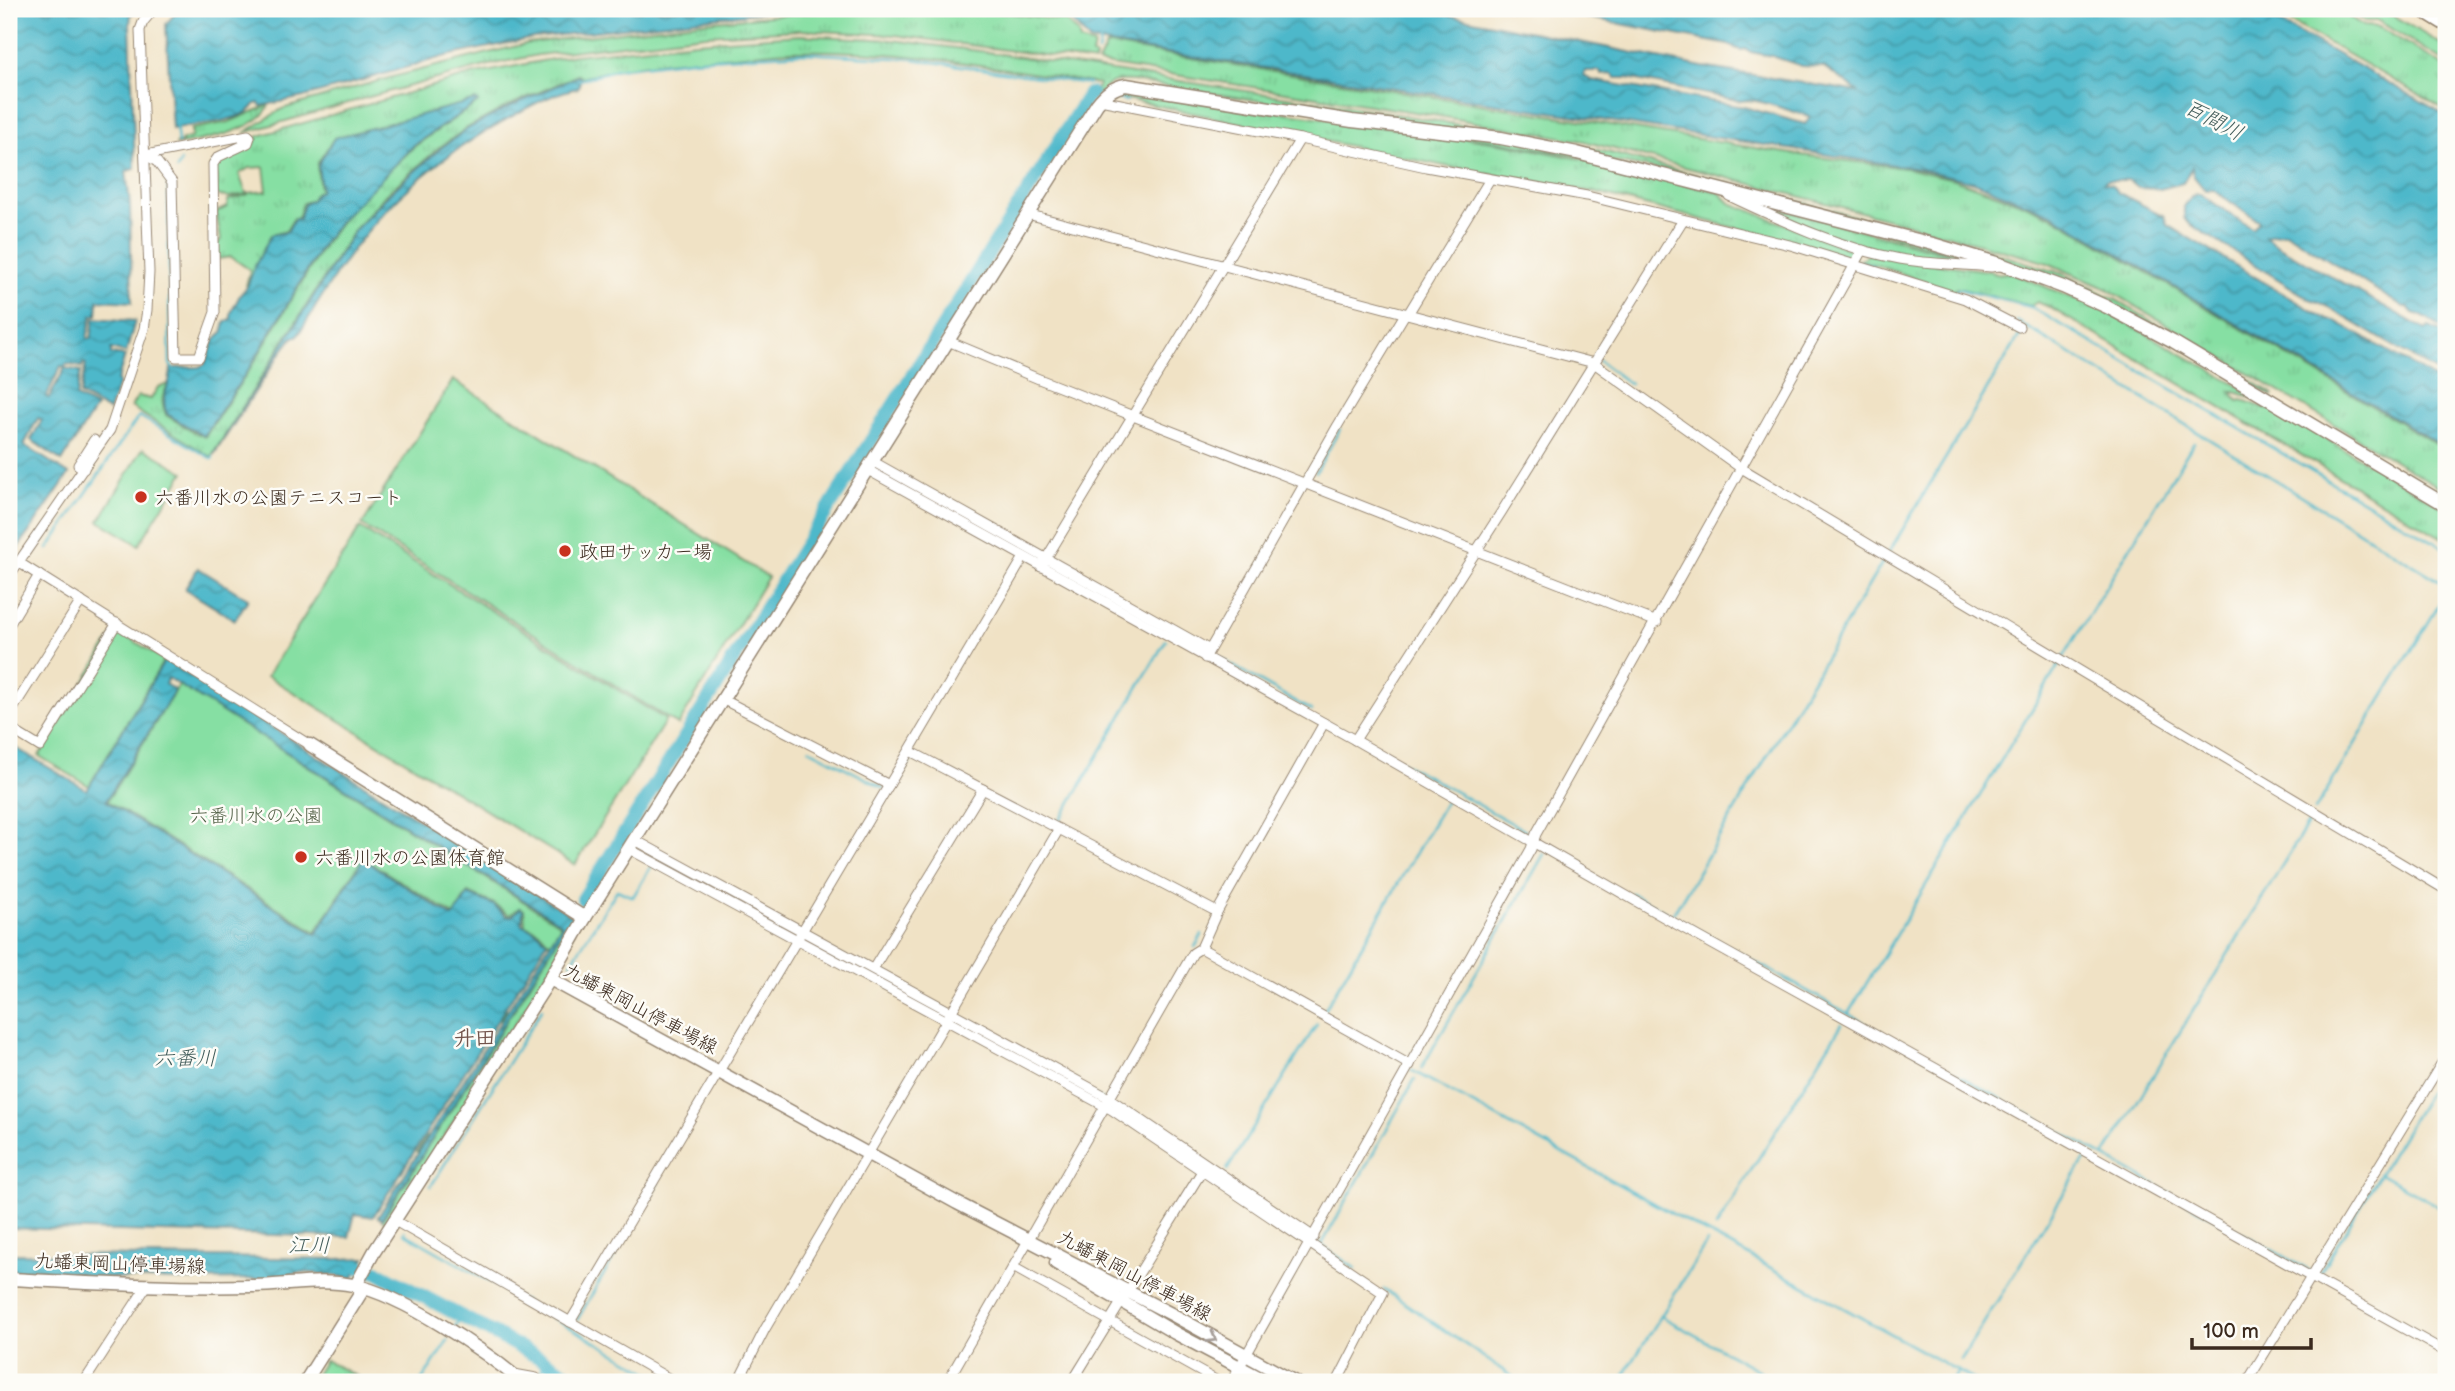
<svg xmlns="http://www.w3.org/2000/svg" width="2455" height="1391" viewBox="0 0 2455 1391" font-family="'Balsamiq Sans','Klee One',sans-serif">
  <defs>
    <pattern id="grass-tufts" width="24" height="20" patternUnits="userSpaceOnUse" patternTransform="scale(1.75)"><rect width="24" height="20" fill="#86dfa3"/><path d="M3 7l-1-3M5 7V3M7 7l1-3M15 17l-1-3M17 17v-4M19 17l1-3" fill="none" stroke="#75c08c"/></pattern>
    <pattern id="water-waves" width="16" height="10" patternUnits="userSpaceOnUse" patternTransform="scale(1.75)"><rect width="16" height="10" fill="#4eb8ca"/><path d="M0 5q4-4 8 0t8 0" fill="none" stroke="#4296a3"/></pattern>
  </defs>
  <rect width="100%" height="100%" fill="#fdfcf7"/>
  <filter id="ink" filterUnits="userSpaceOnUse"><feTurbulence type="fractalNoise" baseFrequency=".0143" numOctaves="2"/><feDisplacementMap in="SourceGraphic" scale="14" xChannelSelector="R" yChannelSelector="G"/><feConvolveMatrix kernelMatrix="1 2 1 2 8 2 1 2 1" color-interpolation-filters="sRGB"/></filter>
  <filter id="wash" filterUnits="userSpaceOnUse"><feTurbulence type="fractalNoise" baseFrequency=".00686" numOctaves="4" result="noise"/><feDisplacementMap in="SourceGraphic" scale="28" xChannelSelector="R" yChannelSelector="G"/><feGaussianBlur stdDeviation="1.57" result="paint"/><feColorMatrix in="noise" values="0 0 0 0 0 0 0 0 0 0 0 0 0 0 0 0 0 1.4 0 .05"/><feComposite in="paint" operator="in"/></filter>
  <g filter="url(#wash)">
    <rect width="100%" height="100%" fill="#f0e2c5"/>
    <g fill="url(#grass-tufts)" stroke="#608460" stroke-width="2" fill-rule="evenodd">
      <path d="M845,9H932L1010,13L1066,21L1078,33L1080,41L1094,45L1092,55L1096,57L1095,62L895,35L800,30L705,35L538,55L489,65L376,95L244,133L282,109L392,77L529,43L704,22Z"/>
      <path d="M2268,9H2336L2364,26L2379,27L2446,67V110Z"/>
      <path d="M2345,9H2382L2387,12L2446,47V62L2378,21H2365Z"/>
      <path d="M800,35L892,40L980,51L1340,105L1540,138L1607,152L1986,250L2063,274L2118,301L2273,394L2272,396L2082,291L1679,173L1338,113L1133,81C1118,80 1109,80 1099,94L1095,93L1099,84C998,68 895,48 792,51C766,52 739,56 713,58C669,61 624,65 582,78L578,75L506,107L467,128L440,147L386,194L354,230L211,457L131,407L138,396L151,399L158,387L169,384C161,396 161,402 166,415L194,432L205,437L253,364L325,243L342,220L366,193L415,146L478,102L476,100L334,138L317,164L320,190L315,193L312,200L303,203L298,218H294L286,231L271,235L246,286L250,270L231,257L217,259L216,246L221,239L216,212L227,207L228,200L249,194C238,194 226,201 216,194V163L230,154L254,144L258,136L471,75L536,62L576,55L696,42ZM264,167L267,191L246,193L239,174L249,168Z"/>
      <path d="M1110,45L1793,154L1906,168L1954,179L2021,203L2055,218L2446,450V491L2107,289L2048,263L1908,224L1583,141L1427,114L1098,63L1106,46Z"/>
      <path d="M1133,91L1507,144L1612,165L1719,192L1730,203L1852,250L1855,258L1593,192L1454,168L1117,97L1116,95Z"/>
      <path d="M269,105C260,131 200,141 176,145V143L182,142V140L192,137L191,129L229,122Z"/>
      <path d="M1744,199L1984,263L1899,256L1821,236Z"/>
      <path d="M1868,254L1990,271L1996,274L2010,272L2111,314L2265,401L2231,391L2238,401L2242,400L2268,409L2274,408L2446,509V540L2047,306L2037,302L2031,306L1957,288L1955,291L1860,260Z"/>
      <path d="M325,1360L367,1382H311Z"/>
    </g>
    <g fill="#86dfa3" stroke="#608460" stroke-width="2">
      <path d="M453,380L768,577L678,725L362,525Z"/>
      <path d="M143,448L184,472L139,545L99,521Z"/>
      <path d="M360,528L666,720L575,865L267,676Z"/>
      <path d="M122,633L164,660L89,786L39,756L113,635Z"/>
      <path d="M179,685L561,925L550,943L540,932L525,925L524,910L520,908L509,915L494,904L468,893L454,915L363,858L316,932L107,801Z"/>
      <path d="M565,927L573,932L389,1224L382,1220L422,1156L417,1152L426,1137L432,1140L505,1024L499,1020L506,1009L513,1012Z"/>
    </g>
    <g fill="url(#water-waves)" stroke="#447174" stroke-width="2" fill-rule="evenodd">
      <path d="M9,9H136L131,15L130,24L135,169L126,171L130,205L132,302L98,300L97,315H92L87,338L91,339L94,318L135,321L126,353L111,349V354L125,356L117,381L119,382L109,411L80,395L86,364L83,363L82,367L66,364L65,367L61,366L46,397L49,398L65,368L81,371L76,397L96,407L62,461L31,440L42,420L38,418L24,445L69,474L9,561Z"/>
      <path d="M179,9H791L533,38L446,56L304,97L261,106L259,103L255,104C247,122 191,125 172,129L166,24Z"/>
      <path d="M1025,9H1419L1702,67L1859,92L1824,67L1802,66L1772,56L1751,52L1746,49L1740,50L1729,45L1575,15L1539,11L1532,9H2256L2446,115V330C2435,325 2425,315 2413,313L2408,307H2403L2285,232L2265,236L2276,245L2426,330L2429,327L2446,334V377L2319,302L2310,299L2191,225L2184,218V206L2194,195L2200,194L2253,229L2259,221L2213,190H2205L2193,175L2192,167L2183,183L2160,189L2140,188L2128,180H2106L2104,183L2112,185L2117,192L2164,216L2167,225L2328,320L2335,321L2446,385V448L2051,214L1974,182L1920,169L1090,41L1066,15ZM1585,71H1600L1601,75L1612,74L1616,78H1628L1741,101C1759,97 1789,112 1809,116V119L1805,124L1744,107L1591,80L1583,75Z"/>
      <path d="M578,76L581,78L578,88C552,93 529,107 505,120C445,153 393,195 352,251C332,278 315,308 297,337H293L280,354L211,459L355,230L388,195L441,148L469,128L505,109Z"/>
      <path d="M476,100L478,102L414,145L342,219L324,242L252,364L204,436L167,414C159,397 171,386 171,368L199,367L205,364L215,339L222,333L225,322L231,319V313L240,295L247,287L255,266L271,235L287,232L295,218L299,219L304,204L312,200L315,194L321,190L318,165L334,138Z"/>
      <path d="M198,568L248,599L235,620L185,589Z"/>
      <path d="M165,660L574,917V920L569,929L565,927L382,1219L378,1217L562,924L168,678L165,684L175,690L106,801L316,934L363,859L453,917L468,894L494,905L507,917L512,916L520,908L523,910L522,924L539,933L547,942L373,1217L355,1214L349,1237L9,1228V744L87,790Z"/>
      <path d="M9,1254L338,1259L365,1258L353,1278L304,1272L262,1279L174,1280L9,1274Z"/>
    </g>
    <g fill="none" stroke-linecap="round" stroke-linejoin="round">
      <g stroke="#4eb8ca" stroke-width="2.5">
        <path d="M1098,52L1100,41"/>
        <path d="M580,80L617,69L692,60L803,53L912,59L1089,84"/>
        <path d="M1092,87L1093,94"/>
        <path d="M1115,98L1126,101"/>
        <path d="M176,125L178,143"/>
        <path d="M177,169L181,161"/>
        <path d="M168,182L170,364L174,370"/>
        <path d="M1019,207L1021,208"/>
        <path d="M1860,262L1874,266"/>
        <path d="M1956,292L1958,289L2031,307L2446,549"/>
        <path d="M2017,321L2446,585"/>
        <path d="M1599,361L1630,384"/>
        <path d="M859,460L863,462"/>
        <path d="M881,472L936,503"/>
        <path d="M1316,472L1340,429"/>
        <path d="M48,549L139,416L212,459L213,457"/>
        <path d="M1889,552L2021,333"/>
        <path d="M1212,654L1312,711"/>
        <path d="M2063,658L2194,442"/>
        <path d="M709,697L714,700"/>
        <path d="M809,749L884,788"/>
        <path d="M1400,761L1526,831"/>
        <path d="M890,790L894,788L911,759L918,760"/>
        <path d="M2315,810L2445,595"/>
        <path d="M1058,824L1166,640"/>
        <path d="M622,838L625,840"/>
        <path d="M644,851L946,1015"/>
        <path d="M1631,893L2310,1271"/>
        <path d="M1672,916L1885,558"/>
        <path d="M1195,947L1202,935"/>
        <path d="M571,963L617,890L633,897L652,865"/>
        <path d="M1324,1011L1446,801"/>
        <path d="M1848,1014L2060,663"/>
        <path d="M951,1018L1103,1100"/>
        <path d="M1421,1069L1544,854"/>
        <path d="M1411,1070L1978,1382"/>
        <path d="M2104,1156L2310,820"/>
        <path d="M1227,1170L1317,1024"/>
        <path d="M2382,1175L2446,1210"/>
        <path d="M431,1186L542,1009"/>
        <path d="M1716,1227L1842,1024"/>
        <path d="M405,1231L404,1233L666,1382"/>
        <path d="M1315,1241L1356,1269"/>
        <path d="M1321,1246L1415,1079"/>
        <path d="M2318,1276L2446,1064"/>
        <path d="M1384,1289L1520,1382"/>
        <path d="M1661,1316L1779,1382"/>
        <path d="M577,1320L658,1182"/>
        <path d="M455,1327L461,1317"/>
        <path d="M1961,1360L2085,1159"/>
        <path d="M538,1376L546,1362"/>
        <path d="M421,1382L448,1340"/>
        <path d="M1620,1382L1707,1242"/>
        <path d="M1952,1382L1958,1371"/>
      </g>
      <g stroke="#4eb8ca" stroke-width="14">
        <path d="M583,899L1089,94H1091"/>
        <path d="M355,1266L377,1272L542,1359L580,1382"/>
      </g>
    </g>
  </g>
  <g filter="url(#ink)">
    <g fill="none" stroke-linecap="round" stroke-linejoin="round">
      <g stroke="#968672" stroke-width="11">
        <g id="street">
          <path d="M1100,100L1300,139L1426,167L1587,196L1794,246L1965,299L2019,327"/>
          <path d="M248,135L250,137L248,143L218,157L213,164L215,312L199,357H176L172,182L157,162L146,155Z"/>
          <path d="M1729,196C1785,222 1839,248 1900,259C1929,264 1961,264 1991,267L2000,266"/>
          <path d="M1027,214L1594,363L1738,466L2446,890"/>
          <path d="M1408,314L1490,179"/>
          <path d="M948,341L1039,379L1657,622"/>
          <path d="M872,461L1208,649"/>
          <path d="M84,469L78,465L94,440"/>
          <path d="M866,469L1355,740L1667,919L2446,1352"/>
          <path d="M18,562L310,745"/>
          <path d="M1041,567L1300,139"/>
          <path d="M9,576L110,430L144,329L147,310L149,272L140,30L143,22L154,9"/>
          <path d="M9,625L39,575"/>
          <path d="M1205,658L1338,425L1405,314"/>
          <path d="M724,700L889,785L1024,557"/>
          <path d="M9,715L81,601"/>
          <path d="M9,728L40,747L117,623"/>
          <path d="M1355,740L1502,511L1683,220"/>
          <path d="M910,751L1217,912"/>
          <path d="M635,840L1109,1098L1314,1237"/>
          <path d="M629,849L1112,1110L1383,1293L1337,1382"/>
          <path d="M1201,948L1410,1065"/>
          <path d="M873,969L983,789"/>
          <path d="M395,1221L675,1382"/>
          <path d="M1013,1267L1219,1382"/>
          <path d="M570,1322L889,785"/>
          <path d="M514,1374L536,1378L542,1382"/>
          <path d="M84,1382L148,1284"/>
          <path d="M738,1382L765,1329L1059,829"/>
          <path d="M947,1382L1193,953L1201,948L1217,912L1324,723"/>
          <path d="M1072,1382L1202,1171"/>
          <path d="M1231,1382L1531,849L1536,834L1863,250"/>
          <path d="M2247,1382L2446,1056"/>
        </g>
      </g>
      <g stroke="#968672" stroke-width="15">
        <g id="secondary">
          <path d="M2420,9L2446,25"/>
          <path d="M310,745L585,918"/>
          <path d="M550,979L957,1203L1175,1316L1295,1382"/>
          <path d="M1056,1263L1175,1333L1268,1382"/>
          <path d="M9,1279C90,1283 172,1288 253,1286C287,1286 319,1278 353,1285C402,1295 484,1350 522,1382"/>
          <path d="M356,1285L374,1252L550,979L585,918L1097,104C1105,94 1113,87 1126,85L1352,121L1501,138L1577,153L1933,244L2003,265L2063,287L2107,307L2173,342L2446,505"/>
          <path d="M305,1382L364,1288"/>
        </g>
      </g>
      <use href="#street" stroke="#fff" stroke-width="9"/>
      <use href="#secondary" stroke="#fff" stroke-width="12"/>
    </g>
    <defs><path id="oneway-chevron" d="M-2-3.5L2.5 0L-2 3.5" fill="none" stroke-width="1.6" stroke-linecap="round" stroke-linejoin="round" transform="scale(1.75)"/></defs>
    <use stroke="#a79f9a" href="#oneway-chevron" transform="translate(1212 1338) rotate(29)"/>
  </g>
  <g fill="#c8321e" stroke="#fdfcf7" stroke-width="2.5">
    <circle cx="141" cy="497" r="7"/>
    <circle cx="565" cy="551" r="7"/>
    <circle cx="301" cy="857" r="7"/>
  </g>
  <g text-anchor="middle" stroke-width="5" stroke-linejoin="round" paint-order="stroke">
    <g font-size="19" fill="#3b2a1e" stroke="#fdfcf7" text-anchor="start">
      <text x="155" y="504">六番川水の公園テニスコート</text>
      <text x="579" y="558">政田サッカー場</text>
      <text x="315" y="864">六番川水の公園体育館</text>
    </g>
    <g font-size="19" fill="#526046" stroke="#fdfcf7">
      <text x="256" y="822">六番川水の公園</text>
    </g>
    <g font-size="19" fill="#3b2a1e" stroke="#fdfcf7">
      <text transform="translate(641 1008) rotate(28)" y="7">九蟠東岡山停車場線</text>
      <text transform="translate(120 1263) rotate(2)" y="7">九蟠東岡山停車場線</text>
      <text transform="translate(1135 1275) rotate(28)" y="7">九蟠東岡山停車場線</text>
    </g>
    <g font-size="21" font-style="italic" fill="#425c5a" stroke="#fdfcf7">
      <text transform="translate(2214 120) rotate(28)" y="7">百間川</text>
      <text x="185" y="1065">六番川</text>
      <text transform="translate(309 1245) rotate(1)" y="7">江川</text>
    </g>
    <g font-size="21" font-weight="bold" fill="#73544c" stroke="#fdfcf7">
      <text x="475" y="1045">升田</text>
    </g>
  </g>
  <rect width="2455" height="1391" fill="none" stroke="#fdfcf7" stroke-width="35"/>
  <path d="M2192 1338v10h119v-10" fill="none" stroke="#3b2a1e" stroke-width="3.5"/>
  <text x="2203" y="1338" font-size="21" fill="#3b2a1e" stroke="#fdfcf7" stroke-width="5" paint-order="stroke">100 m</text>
</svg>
